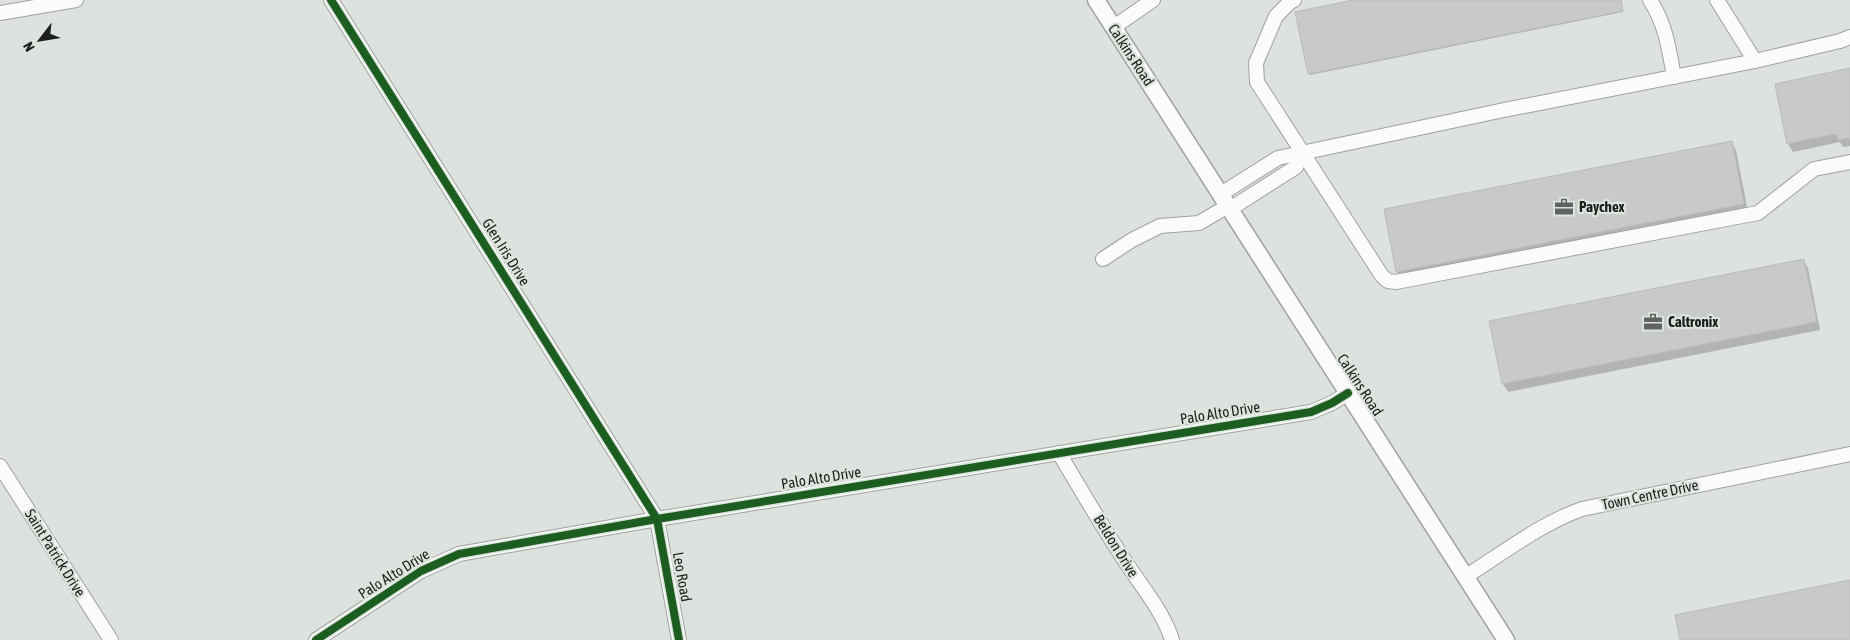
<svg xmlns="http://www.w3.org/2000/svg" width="1850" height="640" viewBox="0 0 1850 640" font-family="'Asap Condensed',sans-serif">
  <rect width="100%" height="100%" fill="#dee2de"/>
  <g fill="#0003">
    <path d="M1359,0H1621L1623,12L1310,75L1297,13Z"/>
    <path d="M1850,70V146L1843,147L1840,142L1793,152L1788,144L1776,85Z"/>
    <path d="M1731,142L1736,150L1748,212L1402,279L1397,272Z"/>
    <path d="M1803,260L1808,268L1820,330L1508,392L1503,384L1491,322Z"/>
  </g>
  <g fill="#c7cac7" stroke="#b9bcb9">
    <path d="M1353,0H1621L1623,11L1308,74L1295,12Z"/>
    <path d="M1850,68V138L1838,140L1836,134L1787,144L1775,84Z"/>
    <path d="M1732,141L1744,204L1396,272L1384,209Z"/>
    <path d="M1804,259L1817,322L1502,384L1489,321Z"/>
    <path d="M1850,580V640H1680L1675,615Z"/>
  </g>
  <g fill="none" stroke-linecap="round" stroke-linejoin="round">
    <g stroke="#9fa29f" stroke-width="16">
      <g id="minor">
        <path d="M331,0L657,519L679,640"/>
        <path d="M1294,0L1290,2L1276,16L1256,63L1257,82L1382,276L1388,281L1396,282L1758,213L1814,169L1850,162"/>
        <path d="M1650,0C1666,25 1669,49 1674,77"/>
        <path d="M1717,0L1755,61"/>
        <path d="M0,13L76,0"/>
        <path d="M1114,27L1153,0"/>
        <path d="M1221,194L1278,158L1504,110L1755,61L1840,41L1850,37"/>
        <path d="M1230,209L1296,167L1302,153"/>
        <path d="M1103,259L1132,240L1160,226L1199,223L1228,206"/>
        <path d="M1059,453C1079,487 1099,521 1121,555C1137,581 1163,610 1172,640"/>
        <path d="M0,466L111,640"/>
        <path d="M1465,577C1503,553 1540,524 1582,509L1850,454"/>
        <path d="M316,640L421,571L459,554L657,519L1311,412L1332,403L1348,393"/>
      </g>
    </g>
    <g stroke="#9fa29f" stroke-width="19">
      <path id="major" d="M1096,0L1506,640"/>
    </g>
    <use href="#minor" stroke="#fafbfa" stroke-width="14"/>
    <use href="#major" stroke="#fafbfa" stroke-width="16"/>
    <g stroke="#dce4dd" stroke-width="11">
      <g id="cycleway">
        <path d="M331,0L657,519L679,640"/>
        <path d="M316,640L421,571L459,554L657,519L1311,412L1332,403L1348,393"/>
      </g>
    </g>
    <use href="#cycleway" stroke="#1b5e20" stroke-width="8"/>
  </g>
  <defs>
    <g id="office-bare" transform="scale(1.5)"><path d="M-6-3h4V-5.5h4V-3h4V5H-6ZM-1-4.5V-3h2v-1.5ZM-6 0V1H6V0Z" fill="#606360" stroke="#dce4dd" stroke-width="2.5" paint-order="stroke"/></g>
  </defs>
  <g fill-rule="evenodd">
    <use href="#office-bare" x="1564" y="207"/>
    <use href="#office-bare" x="1653" y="322"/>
  </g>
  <g text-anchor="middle" stroke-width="4.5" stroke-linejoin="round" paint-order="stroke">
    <g font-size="15" fill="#1c1f1c" stroke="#dce4dd">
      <text transform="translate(1131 55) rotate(57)" y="5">Calkins Road</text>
      <text transform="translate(506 252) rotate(58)" y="5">Glen Iris Drive</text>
      <text transform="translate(1360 385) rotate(57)" y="5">Calkins Road</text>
      <text transform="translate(1220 413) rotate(-9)" y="5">Palo Alto Drive</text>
      <text transform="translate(821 478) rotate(-9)" y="5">Palo Alto Drive</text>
      <text transform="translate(1650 495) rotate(-12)" y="5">Town Centre Drive</text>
      <text transform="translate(1116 546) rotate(58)" y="5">Beldon Drive</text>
      <text transform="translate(55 553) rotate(58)" y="5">Saint Patrick Drive</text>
      <text transform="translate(394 574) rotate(-32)" y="5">Palo Alto Drive</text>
      <text transform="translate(682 577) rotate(80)" y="5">Leo Road</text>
    </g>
    <g font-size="15" font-weight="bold" fill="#1c1f1c" stroke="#dce4dd" text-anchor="start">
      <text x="1579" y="212">Paychex</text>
      <text x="1668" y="327">Caltronix</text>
    </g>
  </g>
  <g transform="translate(40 40) rotate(239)" stroke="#dce4dd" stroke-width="4" paint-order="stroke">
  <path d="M0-4L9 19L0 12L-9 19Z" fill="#1c1f1c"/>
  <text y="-8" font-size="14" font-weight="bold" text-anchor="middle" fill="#1c1f1c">N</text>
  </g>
</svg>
